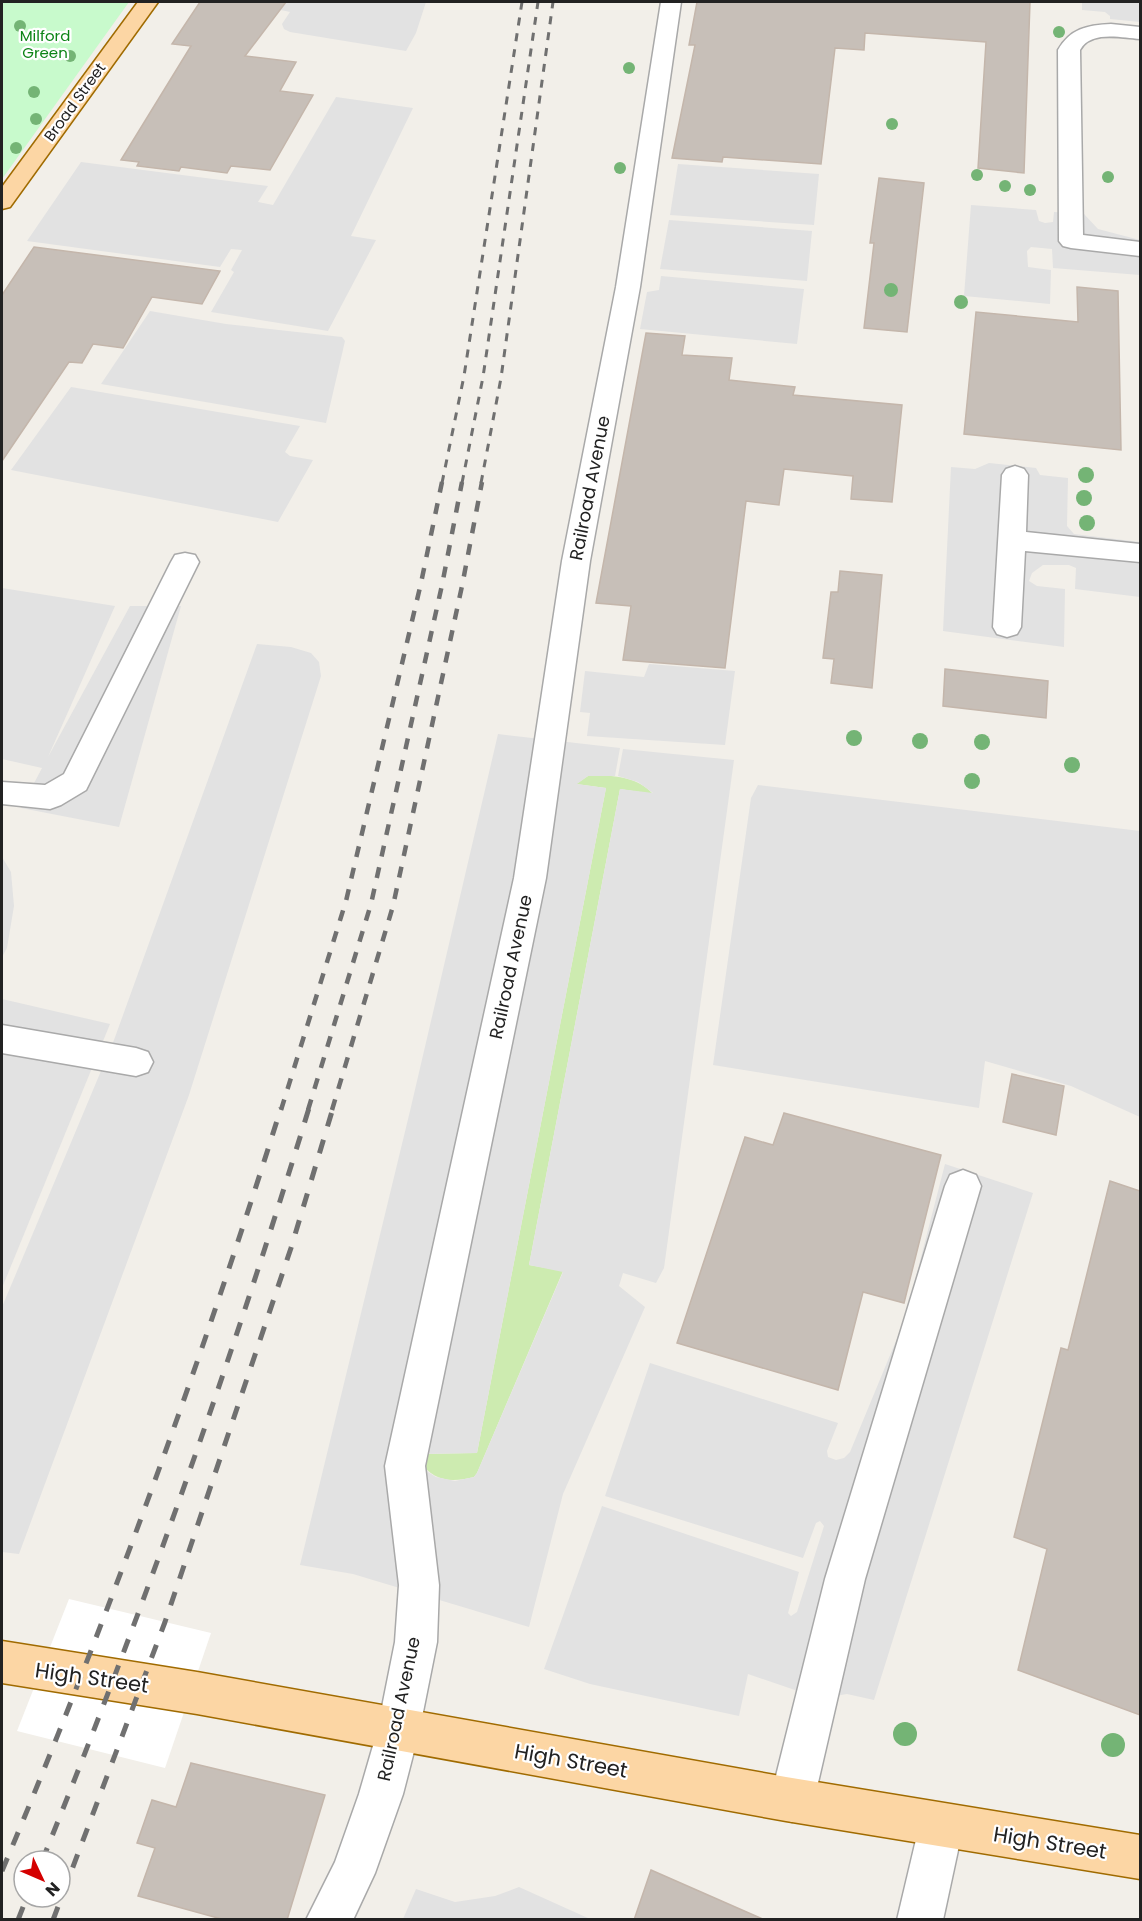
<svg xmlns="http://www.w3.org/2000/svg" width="1142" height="1921" viewBox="0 0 1142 1921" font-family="Poppins,sans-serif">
  <rect width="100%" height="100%" fill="#f2efe9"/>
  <path fill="#cdebb0" d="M598,775C618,776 639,778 653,794L620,789L529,1265L563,1271L477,1473L474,1477C449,1483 434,1481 418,1460L420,1454L477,1453L606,788L576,784L588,776Z"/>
  <path fill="#c8facc" d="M2,2H129L2,179Z"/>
  <g fill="#e2e2e2">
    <path d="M264,2H426L416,33L406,51L290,32L284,29L282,24L290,12L281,10L284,4Z"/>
    <path d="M1082,2H1140V22L1110,19V16L1105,12L1082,10Z"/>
    <path d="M336,97L413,108L351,236L376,240L328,331L211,312L234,272L231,270L242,250L231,249L220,267L27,241L81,162L268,186L258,202L273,205Z"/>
    <path d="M678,164L819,174L814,225L670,215Z"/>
    <path d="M971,205L1036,210L1039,221L1045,223L1053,222L1054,212L1084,214L1098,229L1140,240V275L1053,268L1052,249L1031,247L1027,251L1028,267L1051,270L1050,304L964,296Z"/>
    <path d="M669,220L812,231L807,281L660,269Z"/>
    <path d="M661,276L804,289L797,344L640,329L647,292L659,290Z"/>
    <path d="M150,311L226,324L342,337L345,341L326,423L101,384Z"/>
    <path d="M71,387L300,426L285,452L290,456L313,460L278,522L11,470Z"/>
    <path d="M989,463L1036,468L1040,475L1068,478L1067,526L1074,534L1140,542V597L1075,589L1076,568L1069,565H1043L1032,573L1029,581L1037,586L1065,589L1064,647L943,631L951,467L975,469Z"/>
    <path d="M2,588L115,606L48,757L130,606H181L119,827L21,808L42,768L2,759Z"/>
    <path d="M257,644L291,647L311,653L319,662L321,676L189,1095L19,1554L2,1552V1307L114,1040Z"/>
    <path d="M649,664L735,671L725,745L587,736L590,713L580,712L585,671L644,677Z"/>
    <path d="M498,734L620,748L615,776H588L577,784L606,788L477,1453L420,1454L418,1459L428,1472L436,1477L455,1481L474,1477L477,1473L563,1272L529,1265L620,789L653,793L638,782L618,776L623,749L734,760L664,1268L656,1283L623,1273L619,1286L645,1307L563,1494L529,1627L353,1574L300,1565L410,1111Z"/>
    <path d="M758,785L1140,831V1117L1071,1086L985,1061L979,1108L713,1065L751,798Z"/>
    <path d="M2,857L11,872L14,906L7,948L2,957Z"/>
    <path d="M2,999L110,1024L2,1288Z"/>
    <path d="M945,1164L1033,1193L874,1700L847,1694L835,1696L830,1702L748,1674L739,1716L590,1684L544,1669L602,1506L799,1572L788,1613L791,1616L797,1612L824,1526L820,1521L816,1523L803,1558L605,1496L650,1363L838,1423L827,1451L828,1457L836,1460L844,1458L850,1452L905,1319Z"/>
    <path d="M519,1887L590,1919H403L416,1889L455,1902L495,1896Z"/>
  </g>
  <path fill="#fff" d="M69,1599L211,1633L165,1768L17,1731Z"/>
  <g fill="#c7bfb8" stroke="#c4b6ab" stroke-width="1.5">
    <path d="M200,2H286L245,56L296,62L280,91L313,95L270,170L231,166L227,173L181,167L179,171L137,166L139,162L121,160L191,46L172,44Z"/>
    <path d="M697,2H1030L1024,173L978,168L986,42L865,33L864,50L835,48L821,164L723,157L722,162L672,158L695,45H689Z"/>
    <path d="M879,178L924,183L907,332L864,328L874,243H870Z"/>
    <path d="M34,247L220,271L202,304L152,297L123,348L93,344L82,363L69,362L2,461V295Z"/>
    <path d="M1077,287L1118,291L1121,450L964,434L976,312L1078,322Z"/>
    <path d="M646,333L685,336L682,355L732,358L729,380L795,387L793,395L902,405L892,502L851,499L853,476L784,469L779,505L746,501L725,668L623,660L631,606L596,603Z"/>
    <path d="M840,571L882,575L872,688L831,683L834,659L823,658L831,592H838Z"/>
    <path d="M945,669L1048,681L1046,718L943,706Z"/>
    <path d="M1012,1074L1064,1086L1056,1135L1003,1122Z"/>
    <path d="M784,1113L941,1155L904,1303L863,1292L838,1390L677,1343L745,1137L773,1145Z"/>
    <path d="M1110,1181L1140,1191V1715L1018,1670L1047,1549L1014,1537L1061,1348L1068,1350Z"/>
    <path d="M191,1763L325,1795L287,1920H225L138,1896L155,1848L137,1843L152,1800L176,1807Z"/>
    <path d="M651,1870L765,1920H634Z"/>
  </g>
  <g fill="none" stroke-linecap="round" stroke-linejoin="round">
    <g stroke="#a9a9a9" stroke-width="3">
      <g id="minor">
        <path d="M661,2H681L640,287L590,561L546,878L425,1466L439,1585L437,1642L419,1732L403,1794L375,1873L353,1920H306L335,1862L359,1794L377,1732L395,1642L399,1585L385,1466L514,878L562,561L616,287Z"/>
        <path d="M1111,24L1140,27V39C1122,38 1091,30 1080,50L1083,235L1140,242V256L1071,248L1063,246L1059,241L1058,50C1070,29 1087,25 1111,24Z"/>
        <path d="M1015,466L1024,469L1028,475L1026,532L1140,544V562L1025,551L1021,627L1017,634L1007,637L997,634L993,627L1002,475L1006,469Z"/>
        <path d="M185,553L195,555L199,562L86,790L61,805L50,809L2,804V782L45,785L64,774L171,562L175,555Z"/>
        <path d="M2,1025L136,1048L148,1052L153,1062L148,1072L136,1076L2,1053Z"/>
        <path d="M963,1170L976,1175L981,1186L865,1579L814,1800L807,1815L792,1822L777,1815L770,1800L825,1579L945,1186L950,1175Z"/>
        <path d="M941,1805L957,1811L963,1827L943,1920H897L919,1827L925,1811Z"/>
      </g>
    </g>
    <g stroke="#a06b00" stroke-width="3">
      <g id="major">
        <path d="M138,2H158L10,207L2,209V187Z"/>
        <path d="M2,1641L197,1672L786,1777L1140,1835V1879L786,1821L197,1714L2,1683Z"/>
      </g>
    </g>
    <use href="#minor" fill="#fff" fill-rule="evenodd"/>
    <use href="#major" fill="#fcd6a4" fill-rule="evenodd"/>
    <g stroke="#707070" stroke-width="3" stroke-dasharray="8 8" stroke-linecap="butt">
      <path d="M442,483L464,376L522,2"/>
      <path d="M462,483L483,377L538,2"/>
      <path d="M481,483L501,378L553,2"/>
    </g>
    <g stroke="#707070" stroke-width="4.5" stroke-dasharray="11 11" stroke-linecap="butt">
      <path d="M281,1110L346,901L421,583L442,482"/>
      <path d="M308,1110L371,904L442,585L462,482"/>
      <path d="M332,1110L393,906L462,586L482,482"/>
    </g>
    <g stroke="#707070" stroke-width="5" stroke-dasharray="14 14" stroke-linecap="butt">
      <path d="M42,1861C142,1614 231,1363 309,1108"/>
      <path d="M2,1871C107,1621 200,1366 281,1108"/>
      <path d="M18,1920L27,1897"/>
      <path d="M53,1920L165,1622L291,1248L333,1108"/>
    </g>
  </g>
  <g fill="#74b475">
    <circle cx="20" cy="26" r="6"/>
    <circle cx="1059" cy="32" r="6"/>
    <circle cx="70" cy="56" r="6"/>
    <circle cx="629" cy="68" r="6"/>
    <circle cx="34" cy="92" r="6"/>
    <circle cx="36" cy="119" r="6"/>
    <circle cx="892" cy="124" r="6"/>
    <circle cx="16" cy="148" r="6"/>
    <circle cx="620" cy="168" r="6"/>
    <circle cx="977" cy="175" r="6"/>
    <circle cx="1108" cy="177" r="6"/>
    <circle cx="1005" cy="186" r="6"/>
    <circle cx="1030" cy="190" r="6"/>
    <circle cx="891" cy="290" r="7"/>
    <circle cx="961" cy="302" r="7"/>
    <circle cx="1086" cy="475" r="8"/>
    <circle cx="1084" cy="498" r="8"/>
    <circle cx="1087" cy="523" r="8"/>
    <circle cx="854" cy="738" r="8"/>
    <circle cx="920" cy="741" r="8"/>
    <circle cx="982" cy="742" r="8"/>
    <circle cx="1072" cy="765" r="8"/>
    <circle cx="972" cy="781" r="8"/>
    <circle cx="905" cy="1734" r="12"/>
    <circle cx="1113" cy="1745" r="12"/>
  </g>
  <g text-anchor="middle" stroke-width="4.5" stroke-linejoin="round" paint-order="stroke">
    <g font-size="15" fill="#0c8416" stroke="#fff">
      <text x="45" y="41">Milford<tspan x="45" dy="17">Green</tspan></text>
    </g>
    <g font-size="15" fill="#222" stroke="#fff">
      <text transform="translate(75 102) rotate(-54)" y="5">Broad Street</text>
    </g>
    <g font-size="18" fill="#222" stroke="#fff">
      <text transform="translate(590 488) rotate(-79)" y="6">Railroad Avenue</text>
      <text transform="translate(511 967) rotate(-78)" y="6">Railroad Avenue</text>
      <text transform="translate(399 1709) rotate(-78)" y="6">Railroad Avenue</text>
    </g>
    <g font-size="21" fill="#222" stroke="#fff">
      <text transform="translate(92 1678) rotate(8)" y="7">High Street</text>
      <text transform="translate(571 1761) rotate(10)" y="7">High Street</text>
      <text transform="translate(1050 1843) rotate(9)" y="7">High Street</text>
    </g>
  </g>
  <rect width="1142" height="1921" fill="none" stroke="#222222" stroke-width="6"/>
  <g transform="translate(42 1879) rotate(134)"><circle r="28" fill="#ffffff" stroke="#a7a7a7" stroke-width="1.5"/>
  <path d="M0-4.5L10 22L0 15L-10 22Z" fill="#d40000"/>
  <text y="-9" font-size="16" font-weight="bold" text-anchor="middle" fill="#222222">N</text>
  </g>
</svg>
